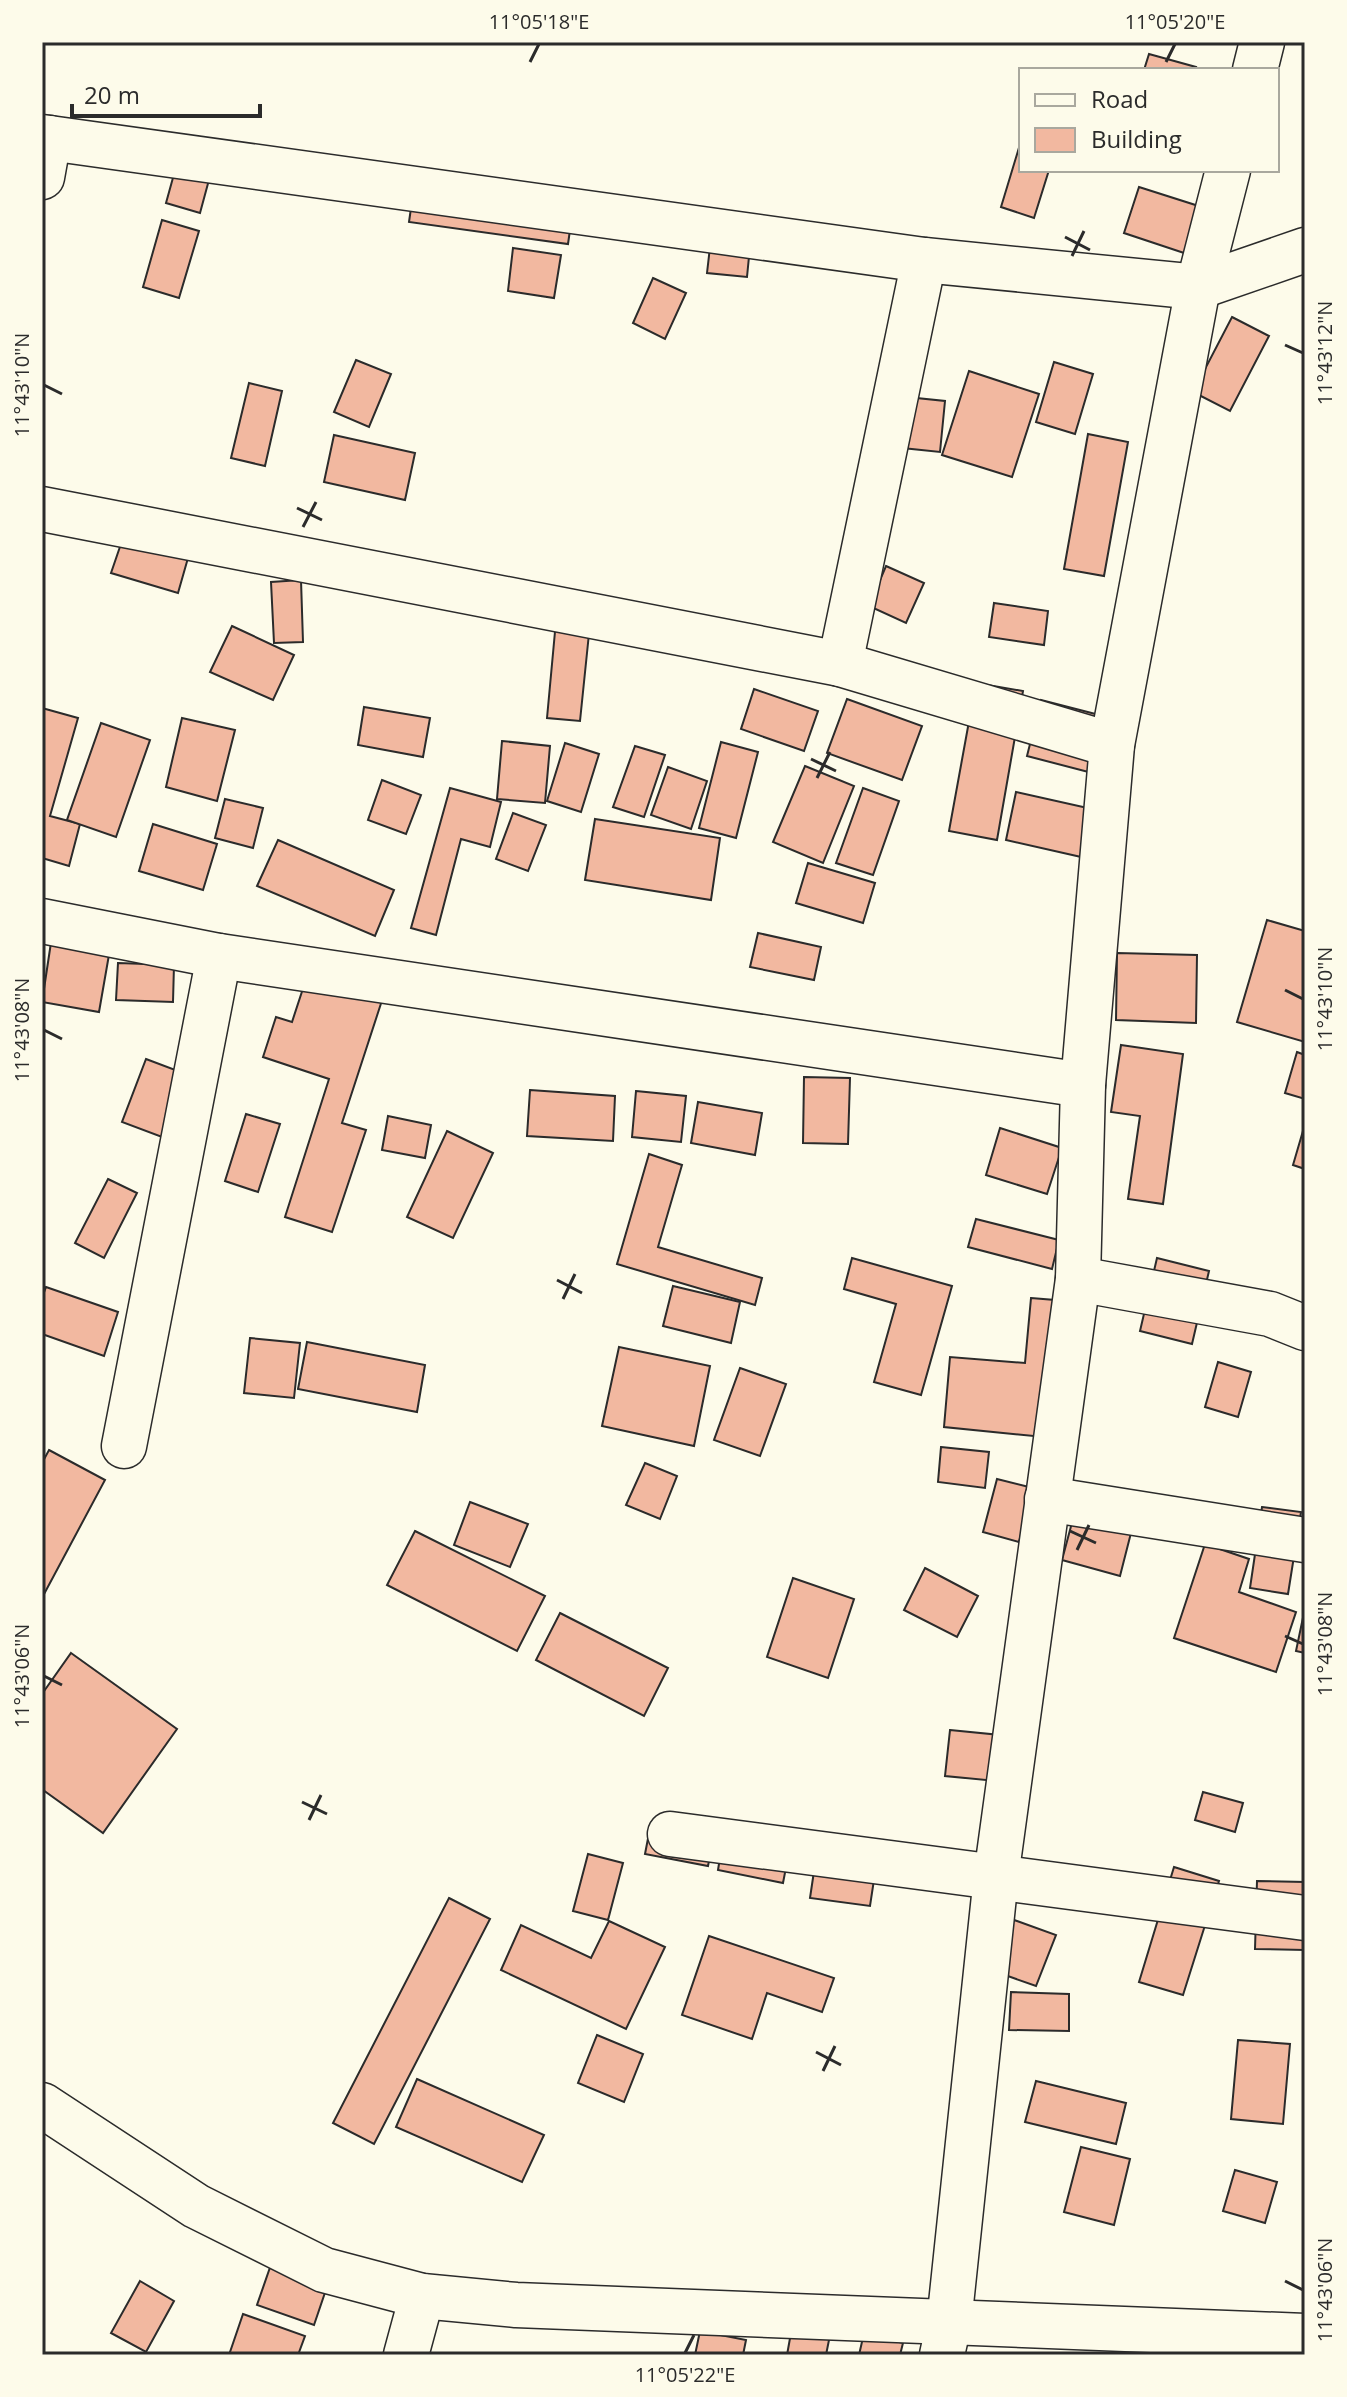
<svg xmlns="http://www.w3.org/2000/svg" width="1347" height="2397" viewBox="0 0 1347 2397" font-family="'Open Sans',sans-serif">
  <rect width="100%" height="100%" fill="#fdfbea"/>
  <g fill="#f2b8a0" stroke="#2b2b2b" stroke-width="2">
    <path d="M1149,54L1196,67L1195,70H1144Z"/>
    <path d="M1021,141V170H1049L1034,218L1001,207Z"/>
    <path d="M179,156L213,165L200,213L166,203Z"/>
    <path d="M416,173L575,195L568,244L409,222Z"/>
    <path d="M1139,187L1208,209L1193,256L1124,233Z"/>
    <path d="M162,220L199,231L179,298L143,287Z"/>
    <path d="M713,221L752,226L747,277L707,273Z"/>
    <path d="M513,248L561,255L554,298L508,291Z"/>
    <path d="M653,278L686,293L665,339L633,323Z"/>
    <path d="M1232,317L1269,336L1230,411L1193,392Z"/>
    <path d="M356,360L391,374L369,427L334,412Z"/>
    <path d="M1054,362L1093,374L1075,434L1036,422Z"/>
    <path d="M969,371L1039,394L1012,477L942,455Z"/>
    <path d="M249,383L282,391L265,466L231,458Z"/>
    <path d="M897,396L945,401L940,452L893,447Z"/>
    <path d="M1088,434L1128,442L1104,576L1064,569Z"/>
    <path d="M334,435L415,453L405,500L324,482Z"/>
    <path d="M123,538L188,558L178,593L111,573Z"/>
    <path d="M886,566L924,583L906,623L869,606Z"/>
    <path d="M301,580L303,642L274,643L271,582Z"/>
    <path d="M994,603L1048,611L1044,645L989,637Z"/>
    <path d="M557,610L591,614L580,721L547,718Z"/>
    <path d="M232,626L294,655L273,700L210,672Z"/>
    <path d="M976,683L1023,691L997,840L949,831Z"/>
    <path d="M754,689L818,711L804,751L741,729Z"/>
    <path d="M847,699L922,726L902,780L827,753Z"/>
    <path d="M1041,700L1115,719L1100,775L1027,756Z"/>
    <path d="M364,707L430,718L423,757L358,745Z"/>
    <path d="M42,708L78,718L50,816L80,824L69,866L42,858Z"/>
    <path d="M182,718L235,730L217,801L166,787Z"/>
    <path d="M101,723L150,740L116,837L67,820Z"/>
    <path d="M502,741L550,746L545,803L497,799Z"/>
    <path d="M721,742L758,752L736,838L699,828Z"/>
    <path d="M565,743L599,754L581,812L547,801Z"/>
    <path d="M635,746L665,755L644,817L613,807Z"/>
    <path d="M805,766L854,786L823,863L773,842Z"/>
    <path d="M668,767L707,781L691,829L651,815Z"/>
    <path d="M382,780L421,795L406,834L368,820Z"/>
    <path d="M450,788L501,802L490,847L461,839L436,935L411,928Z"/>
    <path d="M863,788L899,801L873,875L836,863Z"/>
    <path d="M1016,792L1101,811L1090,859L1006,840Z"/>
    <path d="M225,799L263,808L253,848L215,838Z"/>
    <path d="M513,813L546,825L528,871L496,859Z"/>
    <path d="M595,819L720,838L711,900L585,880Z"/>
    <path d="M153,824L217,844L203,890L139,871Z"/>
    <path d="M278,840L394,890L375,936L257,886Z"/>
    <path d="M808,863L875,883L863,923L796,903Z"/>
    <path d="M55,916L114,926L99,1012L42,1002Z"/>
    <path d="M1267,920L1305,931V1042L1237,1022Z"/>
    <path d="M758,933L821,947L814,980L750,967Z"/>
    <path d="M1117,953L1197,955L1196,1023L1116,1020Z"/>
    <path d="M313,958L388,982L342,1123L366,1130L332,1232L285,1217L329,1079L263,1057L276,1017L292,1022Z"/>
    <path d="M118,963L174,965L173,1002L116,1000Z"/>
    <path d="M1121,1045L1183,1054L1163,1204L1128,1199L1140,1116L1111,1112Z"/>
    <path d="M1297,1052L1305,1055V1099L1285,1093Z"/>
    <path d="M146,1059L186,1074L162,1137L122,1122Z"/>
    <path d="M804,1077L850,1078L848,1144L803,1143Z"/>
    <path d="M530,1090L615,1096L613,1141L527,1136Z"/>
    <path d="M636,1091L686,1096L681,1142L632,1137Z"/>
    <path d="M698,1102L762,1113L755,1155L691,1143Z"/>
    <path d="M246,1114L280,1124L258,1192L225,1181Z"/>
    <path d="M388,1116L431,1125L425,1158L382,1150Z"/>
    <path d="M1305,1124V1169L1293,1165Z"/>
    <path d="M1000,1128L1062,1148L1047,1194L986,1175Z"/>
    <path d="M447,1131L493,1153L453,1238L407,1217Z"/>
    <path d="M649,1154L682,1165L658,1247L762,1278L755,1305L617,1264Z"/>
    <path d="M108,1179L137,1193L104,1258L75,1243Z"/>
    <path d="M976,1219L1059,1240L1052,1269L968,1247Z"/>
    <path d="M852,1258L952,1286L921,1395L874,1382L896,1304L844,1289Z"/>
    <path d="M1157,1258L1209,1271L1192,1344L1140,1331Z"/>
    <path d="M673,1286L740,1302L731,1343L663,1326Z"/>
    <path d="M46,1287L118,1312L104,1356L42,1334V1298Z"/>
    <path d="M1031,1298L1067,1301L1054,1438L944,1427L950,1357L1025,1363Z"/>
    <path d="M250,1338L300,1343L294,1398L244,1393Z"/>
    <path d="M307,1342L425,1365L417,1412L298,1389Z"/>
    <path d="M619,1347L710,1366L694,1446L602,1426Z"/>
    <path d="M1218,1362L1251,1372L1238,1417L1205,1407Z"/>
    <path d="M740,1368L786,1384L760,1456L714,1440Z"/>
    <path d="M941,1447L989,1452L985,1488L938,1482Z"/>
    <path d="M49,1450L105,1480L43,1596L42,1463Z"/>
    <path d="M645,1463L677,1476L660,1519L626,1505Z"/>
    <path d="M997,1479L1033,1488L1019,1542L983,1532Z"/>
    <path d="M470,1502L528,1524L510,1567L454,1545Z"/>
    <path d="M1262,1507L1301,1512L1288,1594L1250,1588Z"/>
    <path d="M1074,1515L1132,1529L1120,1576L1062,1560Z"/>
    <path d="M415,1531L545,1596L517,1651L387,1585Z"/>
    <path d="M1205,1544L1249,1559L1239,1592L1296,1612L1276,1672L1174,1638Z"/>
    <path d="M925,1568L978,1596L957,1637L904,1610Z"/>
    <path d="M793,1578L854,1599L828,1678L767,1657Z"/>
    <path d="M1305,1608V1653L1296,1651Z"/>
    <path d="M560,1613L668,1668L644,1716L536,1660Z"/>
    <path d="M71,1653L177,1729L103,1833L43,1790L42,1792V1694Z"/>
    <path d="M950,1730L1000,1735L996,1781L945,1776Z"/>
    <path d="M1203,1792L1243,1803L1235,1832L1195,1820Z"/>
    <path d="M651,1823L714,1836L708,1866L645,1854Z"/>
    <path d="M723,1839L789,1852L783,1883L718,1870Z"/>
    <path d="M817,1851L877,1860L870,1906L810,1898Z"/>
    <path d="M588,1854L623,1863L608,1920L573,1911Z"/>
    <path d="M1174,1867L1219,1881L1183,1995L1139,1982Z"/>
    <path d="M1257,1881L1305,1882V1950L1255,1949Z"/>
    <path d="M449,1898L490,1919L374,2144L333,2123Z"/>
    <path d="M1003,1916L1056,1935L1036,1986L985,1968Z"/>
    <path d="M609,1921L665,1947L626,2029L501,1970L521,1925L591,1958Z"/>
    <path d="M709,1936L834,1978L822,2012L767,1993L752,2039L682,2015Z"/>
    <path d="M1011,1992L1069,1994V2031L1009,2030Z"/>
    <path d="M597,2035L643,2054L624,2102L578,2083Z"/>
    <path d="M1238,2040L1290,2044L1283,2124L1231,2119Z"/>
    <path d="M417,2079L544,2135L522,2182L396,2127Z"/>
    <path d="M1036,2081L1126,2103L1116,2144L1025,2122Z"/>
    <path d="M1081,2147L1130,2159L1114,2225L1064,2212Z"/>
    <path d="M1235,2170L1277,2182L1265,2223L1223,2211Z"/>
    <path d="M275,2253L332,2272L314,2325L257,2305Z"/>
    <path d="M140,2281L174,2301L146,2352L111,2333Z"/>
    <path d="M243,2314L305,2336L298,2355H229Z"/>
    <path d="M794,2316L832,2325L826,2355H787Z"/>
    <path d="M700,2331L746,2340L743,2355H695Z"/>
    <path d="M864,2333L903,2343L900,2355H859Z"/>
  </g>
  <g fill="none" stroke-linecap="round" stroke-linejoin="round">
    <g stroke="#2b2b2b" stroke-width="47">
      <g id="street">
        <path d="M1255,70L1262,42"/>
        <path d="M42,137L924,260L1198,287L1305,250"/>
        <path d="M42,177L49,138"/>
        <path d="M42,509L840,664L1112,745"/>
        <path d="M840,664L924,260"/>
        <path d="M42,921L219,956L1083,1085"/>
        <path d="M1078,1279L1270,1314L1305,1328"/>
        <path d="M124,1446L219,956"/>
        <path d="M1047,1499L1305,1540"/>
        <path d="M670,1834L1305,1918"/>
        <path d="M406,2355L422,2296"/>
        <path d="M942,2355L949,2323L996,1877L1078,1279L1083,1085L1112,745L1198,287L1228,170"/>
      </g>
    </g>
    <g stroke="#2b2b2b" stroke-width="47">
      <path id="secondary" d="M42,2105L196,2206L324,2270L422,2296L516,2305L1305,2336"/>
    </g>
    <use href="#street" stroke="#fdfbea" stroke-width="44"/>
    <use href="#secondary" stroke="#fdfbea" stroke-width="44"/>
  </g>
  <path fill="none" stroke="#2b2b2b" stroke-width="3" d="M530,62L539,44M1166,62L1175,44M1065,237L1090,250M1072,256L1084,231M1285,345L1303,353M44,385L62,394M297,508L322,520M303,527L316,502M811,759L836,771M817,778L830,752M1285,990L1303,999M44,1030L62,1039M557,1280L582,1293M563,1299L575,1274M1070,1531L1096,1543M1077,1550L1089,1525M1285,1636L1303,1644M44,1676L62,1685M302,1802L327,1814M309,1820L321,1795M816,2052L841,2065M823,2071L835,2046M1285,2281L1303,2290M685,2353L694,2335"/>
  <rect width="1347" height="2397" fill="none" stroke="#fdfbea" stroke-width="88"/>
  <rect x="1019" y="68" width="260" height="104" fill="#fdfbea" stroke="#a9a89e" stroke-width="2"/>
  <rect x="1035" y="94" width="40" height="12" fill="#fdfbea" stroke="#a9a89e" stroke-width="2"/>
  <text x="1091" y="108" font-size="24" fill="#2b2b2b">Road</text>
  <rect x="1035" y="128" width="40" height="24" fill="#f2b8a0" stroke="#a9a89e" stroke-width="2"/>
  <text x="1091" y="148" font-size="24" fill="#2b2b2b">Building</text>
  <path d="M72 104v12h188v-12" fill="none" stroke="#2b2b2b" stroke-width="4"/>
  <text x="84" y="104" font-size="24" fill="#2b2b2b" stroke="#fdfbea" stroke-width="6" paint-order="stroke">20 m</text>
  <rect x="44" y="44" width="1259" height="2309" fill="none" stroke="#2b2b2b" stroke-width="3"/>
  <g font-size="20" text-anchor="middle" fill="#2b2b2b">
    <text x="539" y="29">11°05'18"E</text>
    <text x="1175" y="29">11°05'20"E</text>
    <text transform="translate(1325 353) rotate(-90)" y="7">11°43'12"N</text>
    <text transform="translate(22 385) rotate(-90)" y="7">11°43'10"N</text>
    <text transform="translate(1325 999) rotate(-90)" y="7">11°43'10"N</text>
    <text transform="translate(22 1030) rotate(-90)" y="7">11°43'08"N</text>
    <text transform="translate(1325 1644) rotate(-90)" y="7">11°43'08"N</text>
    <text transform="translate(22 1676) rotate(-90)" y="7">11°43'06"N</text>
    <text transform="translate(1325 2290) rotate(-90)" y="7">11°43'06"N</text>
    <text x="685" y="2382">11°05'22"E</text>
  </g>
</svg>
